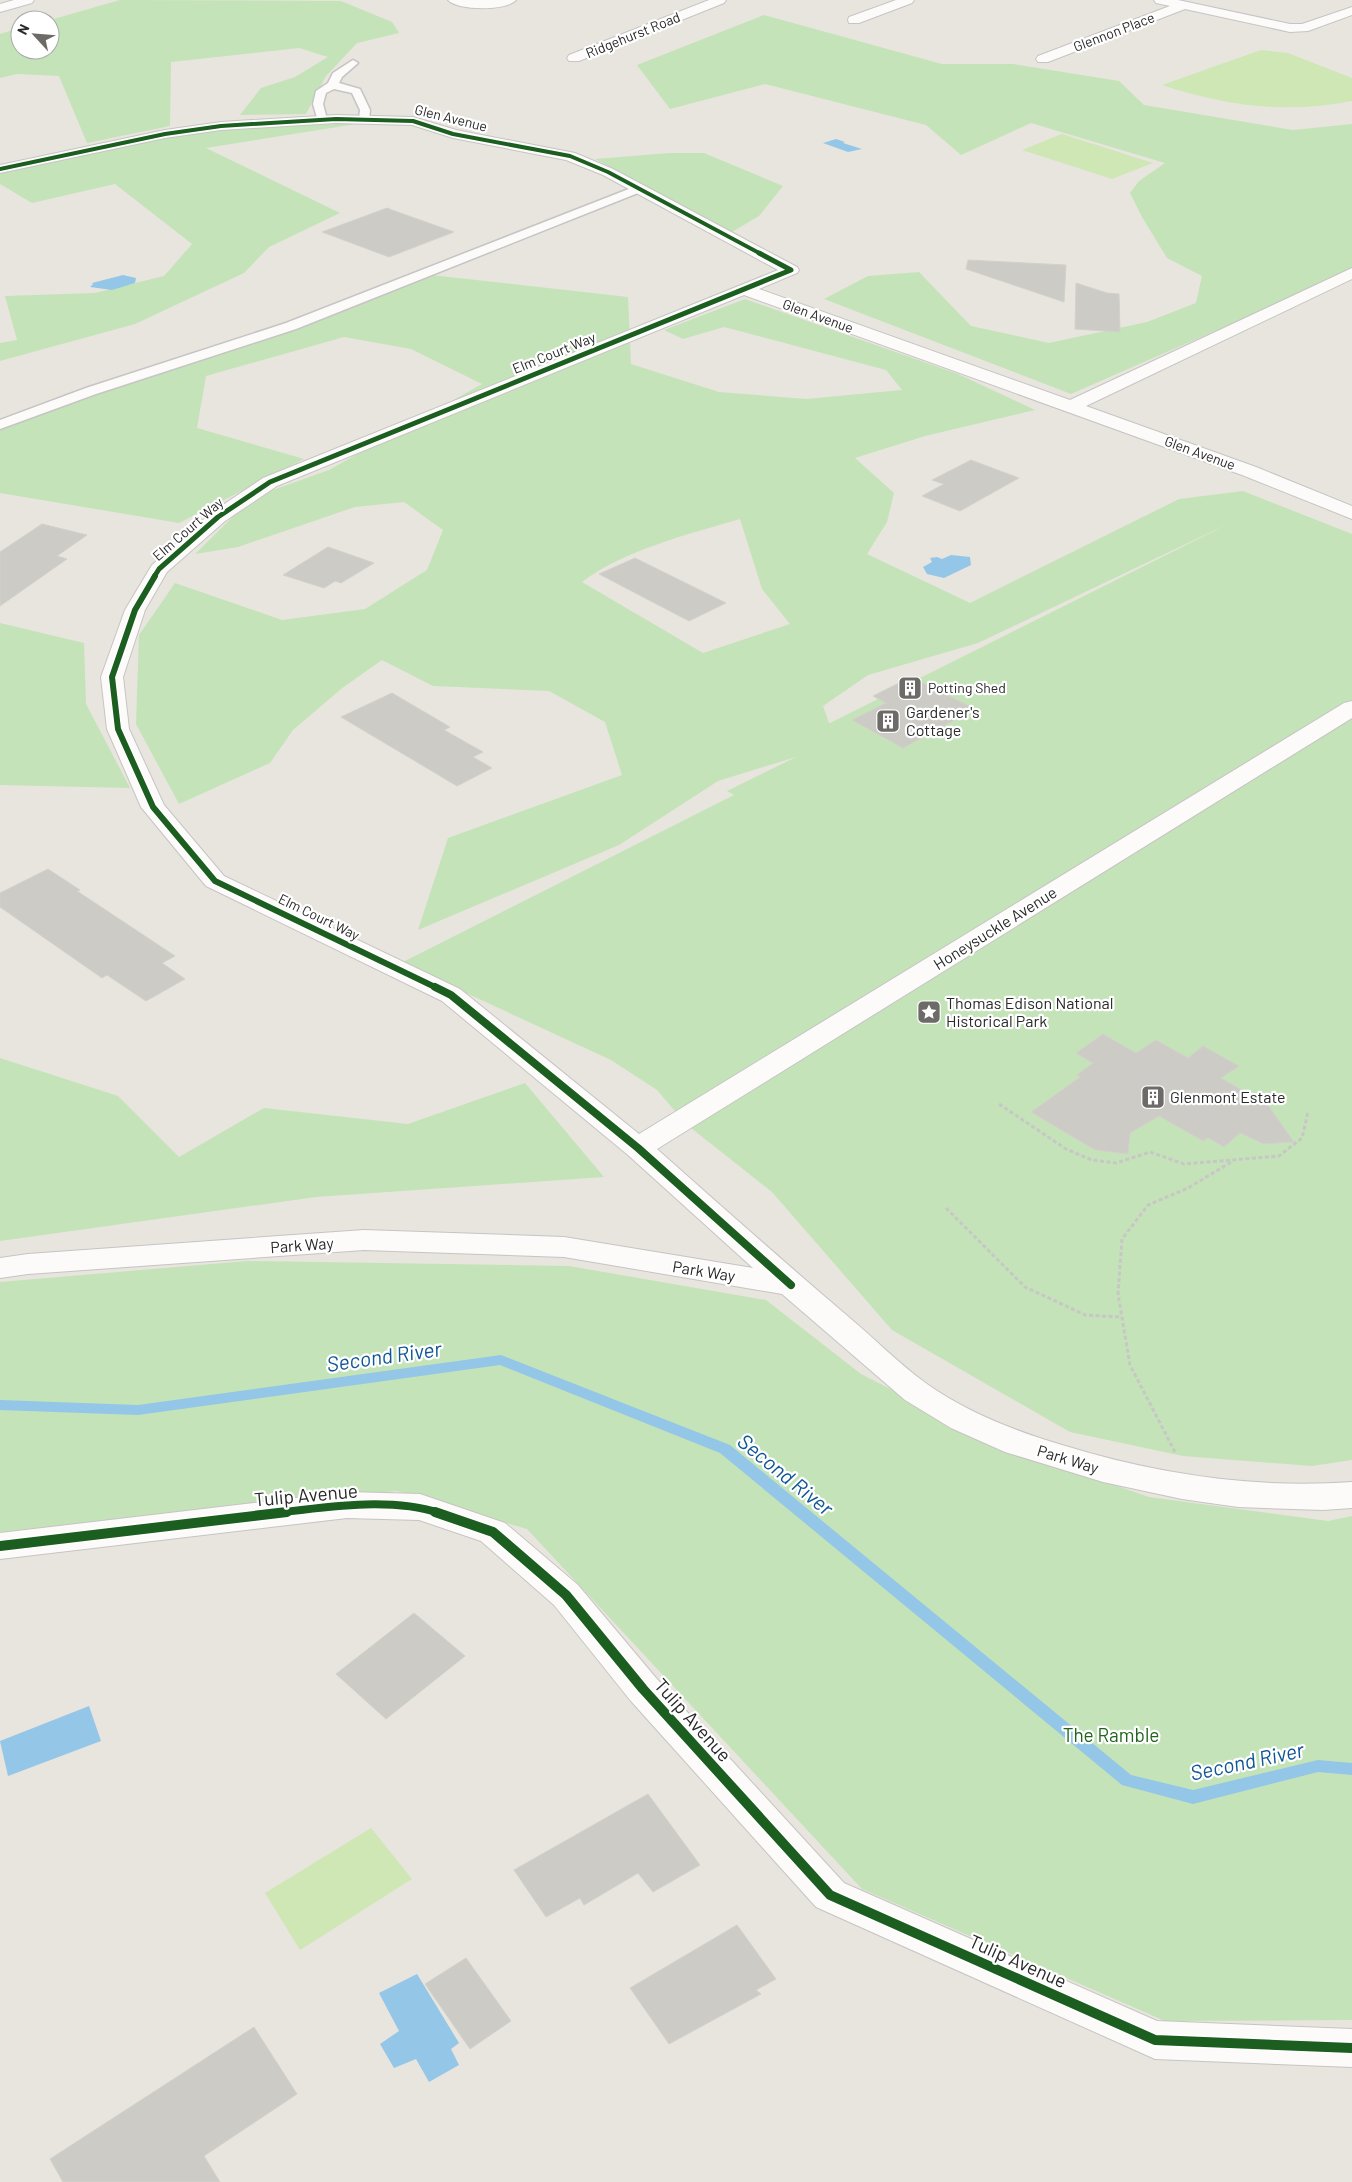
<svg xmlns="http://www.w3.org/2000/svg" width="1352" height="2182" viewBox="0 0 1352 2182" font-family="Barlow,sans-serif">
  <rect width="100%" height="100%" fill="#e8e5de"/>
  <g fill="#c4e3b8" fill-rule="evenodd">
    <path d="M120,0L341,1L392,22L399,33L357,43L326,76L306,114L240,115L261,88L295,77L328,57L299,48L171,62L170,126L87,143L59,76L17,74L0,78V34L20,28V50H50V20Z"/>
    <path d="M764,15L942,64H1013L1119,81L1144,105L1293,130L1352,124V271L1071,394L824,299L868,276L919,272L971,326L1049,343L1147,322L1196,303L1202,276L1167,258L1142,217L1130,193L1139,181L1165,163L1031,123L961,155L926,125L765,84L670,109L637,65Z"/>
    <path d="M356,124L206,148L340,213L269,247L244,273L135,324L0,361V343L17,340L5,296L95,293L164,276L192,244L115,184L32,203L0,184V173L174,134L252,125Z"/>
    <path d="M669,153H704L783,186L759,216L732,232L595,159Z"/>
    <path d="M431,275L628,297L631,364L719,392L806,399L902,390L886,370L724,327L683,339L664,330L745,299L958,374L1035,410L925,436L855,458L894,493L887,522L867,554L970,603L1179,499L1243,491L1352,534V1460L1312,1466L1183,1456L1070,1432L892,1330L772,1192L686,1124L657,1090L611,1060L401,963L734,795L727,791L796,757L718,781L619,845L418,930L448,838L622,775L605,722L549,691L433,686L382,660L341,689L293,730L270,763L179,804L136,724L139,635L175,583L282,620L365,609L427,570L443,530L404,502L355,507L238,547L195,554L253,497L329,470L482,384L411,349L344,337L206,376L197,428L304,459L179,523L0,493V425ZM740,519L762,589L790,624L703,653L582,582C624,550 689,534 740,519ZM1232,522L830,723H829L823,706L868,675L978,643Z"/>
    <path d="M0,623L84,643L86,704L130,788L0,785Z"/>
    <path d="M0,1058L118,1096L179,1157L264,1108L408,1124L525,1083L604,1177L316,1197L0,1241Z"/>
    <path d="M247,1261L569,1266L766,1300L861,1374L1002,1446L1149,1497L1328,1521L1352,1516V2020L1165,2021L862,1889L527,1529L397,1491L0,1532V1282Z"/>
  </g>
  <g fill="#cee7b5">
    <path d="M1261,50L1288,53L1352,78V101C1287,114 1225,106 1162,85Z"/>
    <path d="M1062,134L1153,163L1112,179L1022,150Z"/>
    <path d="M371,1828L412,1879L300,1950L265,1893Z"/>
  </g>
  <g fill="#94c6e8">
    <path d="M836,139L845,142L843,143L862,149L848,152L823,143Z"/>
    <path d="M123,275L136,278L135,283L112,290L90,287L93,284L92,283Z"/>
    <path d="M951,555L970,557L971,565L944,578L927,574L923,567L932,562L930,558L937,557L942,559Z"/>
    <path d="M89,1706L101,1741L8,1776L0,1741Z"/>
    <path d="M417,1974L459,2043L451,2049L459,2065L429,2082L416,2059L394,2068L380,2044L399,2031L379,1993Z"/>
  </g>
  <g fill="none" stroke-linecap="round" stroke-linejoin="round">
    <path fill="#94c6e8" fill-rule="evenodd" d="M501,1355L730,1445L1131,1775L1193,1790L1318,1760L1352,1763V1775L1318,1772L1193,1804L1122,1785L720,1453L500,1365L138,1415L0,1410V1400L138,1405Z"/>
  </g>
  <g fill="#cdcbc6" stroke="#d3d1cb">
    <path d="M387,208L392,210L454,232L389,257L322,232Z"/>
    <path d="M968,260L1066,265L1064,302L966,269Z"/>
    <path d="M1076,283L1107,293L1119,294L1120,332L1075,329Z"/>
    <path d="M971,460L1019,478L960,511L922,496L944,484L932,480Z"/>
    <path d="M42,524L87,535L57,556L67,559L0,606V552Z"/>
    <path d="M328,547L374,563L341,583L335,581L324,588L283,575Z"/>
    <path d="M635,558L726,603L689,621L599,574Z"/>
    <path d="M911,677L975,709L903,748L852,720L886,703L873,696Z"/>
    <path d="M392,693L450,727L444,730L483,752L473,757L492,768L457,786L341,717Z"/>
    <path d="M48,869L80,890L77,891L175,956L162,963L185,979L146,1001L107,975L102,978L0,907V893Z"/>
    <path d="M1103,1034L1136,1053L1156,1040L1188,1058L1203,1046L1239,1066L1221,1078L1268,1105L1294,1142L1264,1144L1240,1133L1224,1147L1208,1138L1203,1141L1159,1116L1130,1133L1128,1154L1095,1150L1031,1112L1080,1077L1077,1075L1093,1063L1076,1053Z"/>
    <path d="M414,1613L465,1656L386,1719L336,1674Z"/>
    <path d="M648,1794L700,1865L653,1892L638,1873L584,1905L580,1898L546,1917L514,1870Z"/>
    <path d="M737,1925L776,1979L756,1990L761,1994L669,2044L630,1988Z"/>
    <path d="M466,1958L511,2021L470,2049L425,1984Z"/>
    <path d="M254,2027L297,2094L204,2156L220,2182H63L50,2159Z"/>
  </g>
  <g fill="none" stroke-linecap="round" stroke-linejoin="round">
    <g stroke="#c6c4c4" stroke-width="3">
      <g id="lane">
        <path d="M353,60L358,63L342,77L339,83L360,89L370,110L369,119L364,122L359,119L360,110L352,93L334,89L326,93L323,104L327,119L326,121H318L313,104L316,91L328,83L333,73Z"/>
        <path d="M639,185L643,187L645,189L643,191L296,329L96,394L0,429V420L86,388L286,323Z"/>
      </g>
    </g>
    <g stroke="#c6c4c4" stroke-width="2">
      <g id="street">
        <path d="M14,0H34L32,3L0,12V4Z"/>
        <path d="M448,0H516C506,11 458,11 448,0Z"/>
        <path d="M709,0H726L724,3L579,61H569L567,58L569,55Z"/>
        <path d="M896,0H914L912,3L859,23H849L848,20L849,17Z"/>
        <path d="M1154,0H1178L1290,24H1302L1352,7V15L1308,31L1290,32L1185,9L1048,62H1038L1036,59L1038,56L1170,6L1156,3Z"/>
        <path d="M336,115L413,117L456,130L575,153L613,169L797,267L799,270L797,273L759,289L1070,400L1352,268V279L1086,406L1256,467L1352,506V519L1242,475L744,295L277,486L225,521L167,572L145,610L123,677L129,729L164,805L224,876L460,989L639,1134L1344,703L1352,701V718L657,1149C721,1206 785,1263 851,1319C876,1340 900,1365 927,1384C968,1413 1015,1431 1062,1445C1156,1474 1254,1489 1352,1482V1508L1323,1510L1238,1507L1182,1499L1103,1482L1005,1452L951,1428L905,1400L782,1294L564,1257L364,1250L28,1274L0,1278V1258L28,1254L364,1230L564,1237L753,1268L628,1155L442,1001L206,886L141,807L107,729L101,677L125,610L152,565L211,513L263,478L778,270L603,175L566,160L453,138L412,125L336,123L221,130L165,138L0,173V165L165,130L221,122Z"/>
        <path d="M347,1492L420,1494L505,1523L578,1585L656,1678L844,1883L1157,2021L1352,2029V2067L1155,2059L816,1907L630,1700L554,1605L481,1541L419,1520L347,1518L0,1559V1533Z"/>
      </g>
    </g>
    <g stroke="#c8c7c6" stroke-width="3" stroke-dasharray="4 2.5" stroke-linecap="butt">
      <path d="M999,1104L1066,1149L1092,1160L1116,1163L1150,1152L1184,1164L1279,1156L1302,1138L1308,1112"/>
      <path d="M946,1208L1025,1287L1085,1315L1122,1317"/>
      <path d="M1175,1452L1130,1365L1118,1294L1122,1239L1148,1205L1188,1188L1233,1161"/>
    </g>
    <use href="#lane" fill="#fcfbfa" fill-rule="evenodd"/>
    <use href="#street" fill="#fcfbfa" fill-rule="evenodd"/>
    <g stroke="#fff" stroke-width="5.5">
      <path id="cycleway-far4" d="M0,169L165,134L221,126L336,119L413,121L453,134L570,156L608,172L761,254"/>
    </g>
    <g stroke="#fff" stroke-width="7">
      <path id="cycleway-far3" d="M154,577L159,569L218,517L270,482L791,270L759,253"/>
    </g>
    <g stroke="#fff" stroke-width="9">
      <path id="cycleway-far2" d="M155,576L135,610L112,677L118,729L153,807L215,881L437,988"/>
    </g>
    <g stroke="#fff" stroke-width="11">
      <g id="cycleway-far1">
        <path d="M435,987L451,995L638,1148L791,1285"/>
        <path d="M276,1513C326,1507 390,1497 439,1513"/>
      </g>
    </g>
    <g stroke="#fff" stroke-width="13">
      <g id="cycleway">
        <path d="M435,1512L493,1532L566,1595L643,1689L830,1895L1155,2040L1352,2048"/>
        <path d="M0,1546L287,1512"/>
      </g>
    </g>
    <use href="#cycleway-far4" stroke="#1b5e20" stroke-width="4"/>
    <use href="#cycleway-far3" stroke="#1b5e20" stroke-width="5"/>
    <use href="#cycleway-far2" stroke="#1b5e20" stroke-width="6"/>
    <use href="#cycleway-far1" stroke="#1b5e20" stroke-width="8"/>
    <use href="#cycleway" stroke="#1b5e20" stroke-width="10"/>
  </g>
  <defs>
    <g id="building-square" transform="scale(1.25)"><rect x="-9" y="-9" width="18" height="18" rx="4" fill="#6c6b68" stroke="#fff"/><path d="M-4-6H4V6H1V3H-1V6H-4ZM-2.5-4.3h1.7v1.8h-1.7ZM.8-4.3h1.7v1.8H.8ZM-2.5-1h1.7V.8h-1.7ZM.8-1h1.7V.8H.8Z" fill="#fff"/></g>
    <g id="sight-square" transform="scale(1.25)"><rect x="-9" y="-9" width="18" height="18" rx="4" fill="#6c6b68" stroke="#fff"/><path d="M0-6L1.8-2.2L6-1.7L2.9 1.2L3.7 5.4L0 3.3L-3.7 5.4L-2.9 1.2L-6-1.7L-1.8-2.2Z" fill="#fff"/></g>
  </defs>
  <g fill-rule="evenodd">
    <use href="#building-square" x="910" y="688"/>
    <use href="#building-square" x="888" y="721"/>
    <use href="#sight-square" x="929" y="1012"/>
    <use href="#building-square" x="1153" y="1097"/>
  </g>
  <g text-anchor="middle" stroke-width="4.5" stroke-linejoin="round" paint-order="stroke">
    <g font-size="14" fill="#292929" stroke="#fff">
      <text transform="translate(1114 32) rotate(-21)" y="5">Glennon Place</text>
      <text transform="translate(633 35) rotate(-22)" y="5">Ridgehurst Road</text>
      <text transform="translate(451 118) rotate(14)" y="5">Glen Avenue</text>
      <text transform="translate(818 316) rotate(20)" y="5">Glen Avenue</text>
      <text transform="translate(554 353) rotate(-22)" y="5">Elm Court Way</text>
      <text transform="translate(1200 453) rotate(20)" y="5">Glen Avenue</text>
      <text transform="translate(188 529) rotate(-41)" y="5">Elm Court Way</text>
      <text transform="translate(319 917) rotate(26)" y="5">Elm Court Way</text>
    </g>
    <g font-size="14" fill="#292929" stroke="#fff" text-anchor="start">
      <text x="928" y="693">Potting Shed</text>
    </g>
    <g font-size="16" fill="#292929" stroke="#fff" text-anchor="start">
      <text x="906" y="718">Gardener's<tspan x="906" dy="18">Cottage</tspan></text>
      <text x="946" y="1009">Thomas Edison National<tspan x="946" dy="18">Historical Park</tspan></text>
      <text x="1170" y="1103">Glenmont Estate</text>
    </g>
    <g font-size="16" fill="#292929" stroke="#fff">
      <text transform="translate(995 928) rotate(-32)" y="6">Honeysuckle Avenue</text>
      <text transform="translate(302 1245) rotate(-4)" y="6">Park Way</text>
      <text transform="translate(704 1271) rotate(9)" y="6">Park Way</text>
      <text transform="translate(1068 1459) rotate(17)" y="6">Park Way</text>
    </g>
    <g font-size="19" fill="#292929" stroke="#fff">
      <text transform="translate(306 1495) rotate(-5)" y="7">Tulip Avenue</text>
      <text transform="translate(693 1720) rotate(48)" y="7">Tulip Avenue</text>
      <text transform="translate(1018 1961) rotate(24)" y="7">Tulip Avenue</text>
    </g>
    <g font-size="19" fill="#20651b" stroke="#fff">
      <text x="1111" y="1742">The Ramble</text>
    </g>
    <g font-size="21" font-style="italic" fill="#105597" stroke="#fff">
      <text transform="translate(384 1357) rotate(-8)" y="7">Second River</text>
      <text transform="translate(785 1475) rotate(39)" y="7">Second River</text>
      <text transform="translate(1247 1762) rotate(-12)" y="7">Second River</text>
    </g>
  </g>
  <g transform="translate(35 35) rotate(296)"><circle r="24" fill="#ffffff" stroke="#a9a9a9"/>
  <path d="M0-4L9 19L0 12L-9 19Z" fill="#6c6b68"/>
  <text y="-8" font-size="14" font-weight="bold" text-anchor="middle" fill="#292929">N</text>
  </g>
</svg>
